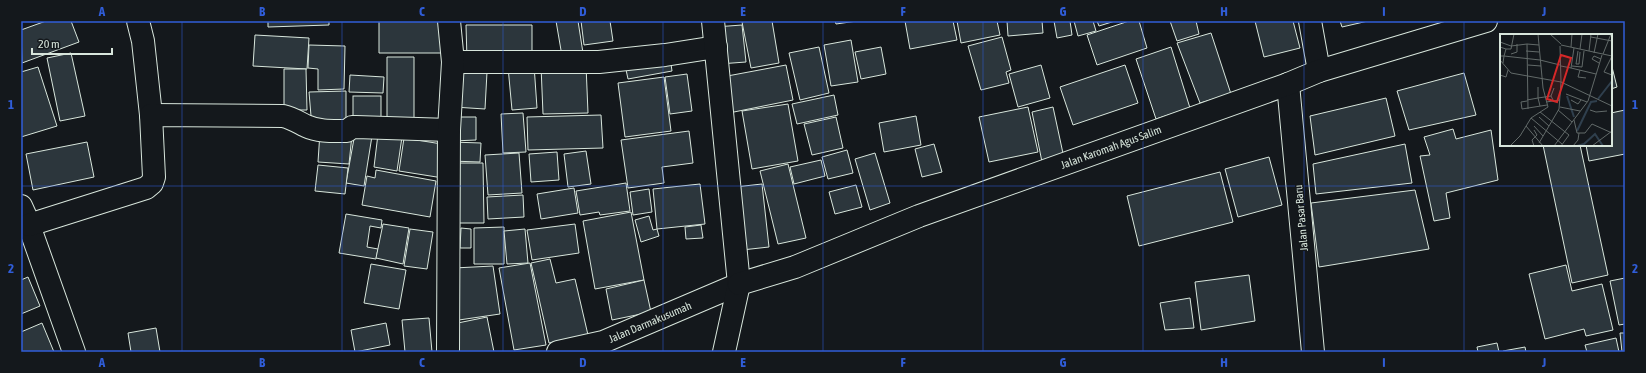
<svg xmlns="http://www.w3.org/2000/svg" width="1646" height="373" viewBox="0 0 1646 373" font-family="'Asap Condensed',sans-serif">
  <rect width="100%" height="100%" fill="#14181c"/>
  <g fill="#2c363c" stroke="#d8e6dc">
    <path d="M46,21H71L79,42L22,63L21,30Z"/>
    <path d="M268,21H329V25L268,27Z"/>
    <path d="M379,21H443L444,53H379Z"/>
    <path d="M556,21H578L583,53L562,56Z"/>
    <path d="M581,21H610L613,41L584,45Z"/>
    <path d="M747,21H772L779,63L751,68L742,22Z"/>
    <path d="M835,21H857L836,24Z"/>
    <path d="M905,21H953L957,40L910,49Z"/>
    <path d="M957,21H997L1000,35L961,43Z"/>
    <path d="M1007,21H1042L1043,33L1008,36Z"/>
    <path d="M1054,21H1070L1072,35L1057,38Z"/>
    <path d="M1074,21H1093L1096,31L1078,36Z"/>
    <path d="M1097,21H1115L1099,26Z"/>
    <path d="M1129,21H1139L1147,48L1097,65L1087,35Z"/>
    <path d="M1170,21H1196L1199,34L1177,41Z"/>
    <path d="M1255,21H1293L1300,48L1264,57Z"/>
    <path d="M1340,21H1368L1342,27Z"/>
    <path d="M466,25H532V60H467Z"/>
    <path d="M742,25L746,62L719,64L715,27Z"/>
    <path d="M1211,33L1231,94L1200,103L1177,43Z"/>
    <path d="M255,35L309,38L307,69L253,66Z"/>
    <path d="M1002,37L1011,70L1006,72L1009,83L981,90L968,46Z"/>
    <path d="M851,40L858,82L831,86L824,45Z"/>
    <path d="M309,45L345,46L344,89L318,90V69L308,68Z"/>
    <path d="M819,47L829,93L800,100L789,53Z"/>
    <path d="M881,47L886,74L861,79L855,52Z"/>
    <path d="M1171,47L1190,108L1156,119L1136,59Z"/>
    <path d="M71,53L85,116L60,121L47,58Z"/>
    <path d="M387,57H414V125L387,124Z"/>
    <path d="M670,57L672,71L628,79L625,65Z"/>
    <path d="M1611,63L1617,87L1611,89Z"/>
    <path d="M534,65L537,108L512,110L508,67Z"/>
    <path d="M586,65L588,113L543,114L541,66Z"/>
    <path d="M786,65L793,100L729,113L722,77Z"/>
    <path d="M1041,65L1050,98L1018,107L1009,74Z"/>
    <path d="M1125,65L1138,103L1073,125L1060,87Z"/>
    <path d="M38,67L57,126L21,137V72Z"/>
    <path d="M284,69H306L307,110H284Z"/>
    <path d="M456,70L487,72L485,109L454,107Z"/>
    <path d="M1464,73L1476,115L1409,130L1397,91Z"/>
    <path d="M687,74L692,111L670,114L665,77Z"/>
    <path d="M350,75L384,77L383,93L349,92Z"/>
    <path d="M664,77L671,131L625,137L618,83Z"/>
    <path d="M346,91V128H312L309,92Z"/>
    <path d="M834,95L838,115L797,124L792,104Z"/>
    <rect x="353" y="96" width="28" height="28"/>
    <path d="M1386,98L1395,136L1315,155L1310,116Z"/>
    <path d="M788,104L798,161L752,169L742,111Z"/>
    <path d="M1028,107L1038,152L989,162L979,117Z"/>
    <path d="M1053,107L1064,158L1042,162L1032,112Z"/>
    <path d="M1625,110V154L1589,161L1586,145H1611V113Z"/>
    <path d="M523,113L526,152L503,153L501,114Z"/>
    <path d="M601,115L603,148L528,150L527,117Z"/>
    <path d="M916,116L921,145L884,152L879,123Z"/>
    <path d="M452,117H476V140L453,141Z"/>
    <path d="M836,117L843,148L812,155L804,124Z"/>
    <path d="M1453,129L1456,139L1491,130L1498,180L1446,193L1450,218L1434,221L1420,156L1430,155L1424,137Z"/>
    <path d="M689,131L693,163L662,167L664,183L628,188L621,140Z"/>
    <path d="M320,132L352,135L349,164L318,162Z"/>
    <path d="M355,133L372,136L364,186L346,183Z"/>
    <path d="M378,134L402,137L397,171L374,167Z"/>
    <path d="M404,138L448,145L443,178L399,171Z"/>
    <path d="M87,142L94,177L33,190L26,154Z"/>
    <path d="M451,142L481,143L480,162L450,161Z"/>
    <path d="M934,144L942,172L922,177L915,149Z"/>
    <path d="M1405,144L1412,183L1316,194L1313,164Z"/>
    <path d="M1543,145H1580L1608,275L1572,283Z"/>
    <path d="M847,150L853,173L828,179L822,157Z"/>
    <path d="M586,151L591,184L568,187L564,154Z"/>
    <path d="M557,152L559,180L531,182L529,154Z"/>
    <path d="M519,153L522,193L488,195L485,155Z"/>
    <path d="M875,153L890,203L870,210L855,159Z"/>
    <path d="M1269,157L1282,205L1238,217L1225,169Z"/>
    <path d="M821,160L825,176L794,184L790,167Z"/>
    <path d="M451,163H483L484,223H451Z"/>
    <path d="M788,164L806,238L778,244L760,171Z"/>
    <path d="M318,165L348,168L345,194L315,191Z"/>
    <path d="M376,170L436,181L430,217L362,205L367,176L375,178Z"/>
    <path d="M1220,172L1233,222L1139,246L1127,196Z"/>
    <path d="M626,183L630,211L600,215L599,212L580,215L576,191Z"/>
    <path d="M700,184L705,224L657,229L653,189Z"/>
    <path d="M762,184L769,247L742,250L735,187Z"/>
    <path d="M856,185L862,207L835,214L829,192Z"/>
    <path d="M574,188L578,213L541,219L537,194Z"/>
    <path d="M649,189L652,212L633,215L630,192Z"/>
    <path d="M1415,190L1429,249L1319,267L1311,203Z"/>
    <path d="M523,195L524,217L488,219L487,197Z"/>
    <path d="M631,212L644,280L595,289L583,221Z"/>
    <path d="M346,214L382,220L381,228L370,226L367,247L378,249L376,259L339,253Z"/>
    <path d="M649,216L653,230L657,229L659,236L641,242L635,220Z"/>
    <path d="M383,224L409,228L403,264L376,258Z"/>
    <path d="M575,224L579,253L532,260L527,230Z"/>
    <path d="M701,225L703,238L686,239L685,227Z"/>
    <path d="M504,227V264H474V228Z"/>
    <path d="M461,228L471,229V248H460Z"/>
    <path d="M410,229L433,232L427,269L404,266Z"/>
    <path d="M525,229L528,263L507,264L504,231Z"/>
    <path d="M550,259L556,283L575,279L588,335L549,343L531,263Z"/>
    <path d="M530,263L546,345L514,350L499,268Z"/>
    <path d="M371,264L406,270L399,309L364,303Z"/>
    <path d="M1566,265L1572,291L1602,284L1613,330L1586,336L1584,329L1545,339L1529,274Z"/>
    <path d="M493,266L500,314L452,321L454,268Z"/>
    <path d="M1249,275L1255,321L1201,330L1195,282Z"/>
    <path d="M28,277L40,306L21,314V280Z"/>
    <path d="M1625,278V324L1619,325L1610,281Z"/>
    <path d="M644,280L651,312L612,320L606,289Z"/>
    <path d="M1190,298L1194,328L1165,330L1160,303Z"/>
    <path d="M487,317L494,352H454L448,325Z"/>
    <path d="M429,318L432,352H405L402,320Z"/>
    <path d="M42,323L54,352H21V332Z"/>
    <path d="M386,323L390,345L355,352L351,330Z"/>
    <path d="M156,328L160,352H131L128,333Z"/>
    <path d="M1620,333H1625V352H1622Z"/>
    <path d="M1616,338L1619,352H1587L1585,345Z"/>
    <path d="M1497,343L1499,352H1478L1477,347Z"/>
    <path d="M1525,347L1526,352H1503V351Z"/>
  </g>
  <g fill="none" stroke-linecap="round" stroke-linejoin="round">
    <g stroke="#d8e6dc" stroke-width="24">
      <g id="street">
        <path d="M138,21L143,41L151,115"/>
        <path d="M1310,21L1319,71"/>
        <path d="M453,62H599L665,55L716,47"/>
        <path d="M1288,84L1313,352"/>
        <path d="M21,206L26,217L74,352"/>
        <path d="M29,225L146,188L152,183L154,177L151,115L283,116C292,118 298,122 306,126C319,132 333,131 347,131L352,127H356L449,130"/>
        <path d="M448,352L449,130L453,62L449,21"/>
        <path d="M558,352L603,342L739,284"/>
      </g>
    </g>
    <g stroke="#d8e6dc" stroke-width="24">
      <g id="secondary">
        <path d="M713,21L739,284L724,352"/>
        <path d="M739,284L795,267L919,216L1288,84L1319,71L1486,21"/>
      </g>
    </g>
    <use href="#street" stroke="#14181c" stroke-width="22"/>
    <use href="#secondary" stroke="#14181c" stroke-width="22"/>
  </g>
  <path fill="none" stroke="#305dd8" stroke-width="1" stroke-opacity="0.55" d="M182,21V352M342,21V352M503,21V352M663,21V352M823,21V352M983,21V352M1143,21V352M1304,21V352M1464,21V352M21,186H1625"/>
  <g text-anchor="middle" stroke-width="3" stroke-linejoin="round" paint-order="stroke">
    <g font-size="11" fill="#d8e6dc" stroke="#14181c">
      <text transform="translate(1111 147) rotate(-20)" y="4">Jalan Karomah Agus Salim</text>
      <text transform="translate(1301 218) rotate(-95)" y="4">Jalan Pasar Baru</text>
      <text transform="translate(650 322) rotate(-23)" y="4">Jalan Darmakusumah</text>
    </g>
  </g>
  <g transform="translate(1500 34)">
    <rect width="112" height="112" fill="#14181c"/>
    <path fill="none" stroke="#2f3f4d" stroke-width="2" d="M67,62L74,83M98,65L112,47M77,97L91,68L97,67M77,112L84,110L95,100L103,112"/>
    <path fill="none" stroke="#626a69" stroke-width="1" d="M50,0L61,10M91,3L112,7M0,8L11,12L27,10M61,11L112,22M60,12L61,48L112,72M0,13L6,15L4,22H0M71,13L72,0M6,15H11L14,0M80,15L82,0M26,17L39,18M78,17L76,30H79L80,18M89,17L91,0M94,19L98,0M11,20L17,18V10M103,20L111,0M112,22L104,38L112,41M0,26L11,39L61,48L59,75L39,109M40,26L60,31M3,29L4,22L40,26M99,29L92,25L94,22L101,25M28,31L41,32M61,32L71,34L74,14M72,32L82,33L84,17M71,34L96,40M80,36L78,43L86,44M0,41L6,43L8,36M66,60L87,68M27,66L38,64V53M53,66L51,62L54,54M71,66L78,70L81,66M27,67L21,68L22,75L47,71M46,68L60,66M40,72L38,64L51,62M60,73L80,77M28,75L27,10L39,11M58,76L72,88M90,76L96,78L107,77M40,78L69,101L61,112M39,83L49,92M31,84L62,110M74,86L77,99H85L92,90L112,99M26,92L43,112M34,92L43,102M34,96L37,101L32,106L34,112M10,112L20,102L31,84L48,73L43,54L38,0M54,112L88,67L102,21M73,112L78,106L79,99M92,112L112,97"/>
    <path fill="#d62828" fill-opacity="0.15" stroke="#d62828" stroke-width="2" d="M61,21L71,24L57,68L47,65Z"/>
    <rect width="112" height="112" fill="none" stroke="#d8e6dc" stroke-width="2"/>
  </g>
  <rect width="1646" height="373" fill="none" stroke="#14181c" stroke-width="44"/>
  <path d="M32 48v6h80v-6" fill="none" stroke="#d8e6dc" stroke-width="2"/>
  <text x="38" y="48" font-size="12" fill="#d8e6dc" stroke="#14181c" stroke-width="3" paint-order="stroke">20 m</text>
  <rect x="22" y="22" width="1602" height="329" fill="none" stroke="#305dd8" stroke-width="1.5"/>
  <g font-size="13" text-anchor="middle" font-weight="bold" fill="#305dd8">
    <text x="102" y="16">A</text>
    <text x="262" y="16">B</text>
    <text x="422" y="16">C</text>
    <text x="583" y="16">D</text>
    <text x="743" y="16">E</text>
    <text x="903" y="16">F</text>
    <text x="1063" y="16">G</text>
    <text x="1224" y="16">H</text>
    <text x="1384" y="16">I</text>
    <text x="1544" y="16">J</text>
    <text x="11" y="109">1</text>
    <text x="1635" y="109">1</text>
    <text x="11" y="273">2</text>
    <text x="1635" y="273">2</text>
    <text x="102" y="367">A</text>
    <text x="262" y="367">B</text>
    <text x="422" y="367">C</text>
    <text x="583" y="367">D</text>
    <text x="743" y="367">E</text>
    <text x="903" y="367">F</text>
    <text x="1063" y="367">G</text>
    <text x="1224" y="367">H</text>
    <text x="1384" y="367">I</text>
    <text x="1544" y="367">J</text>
  </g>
</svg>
